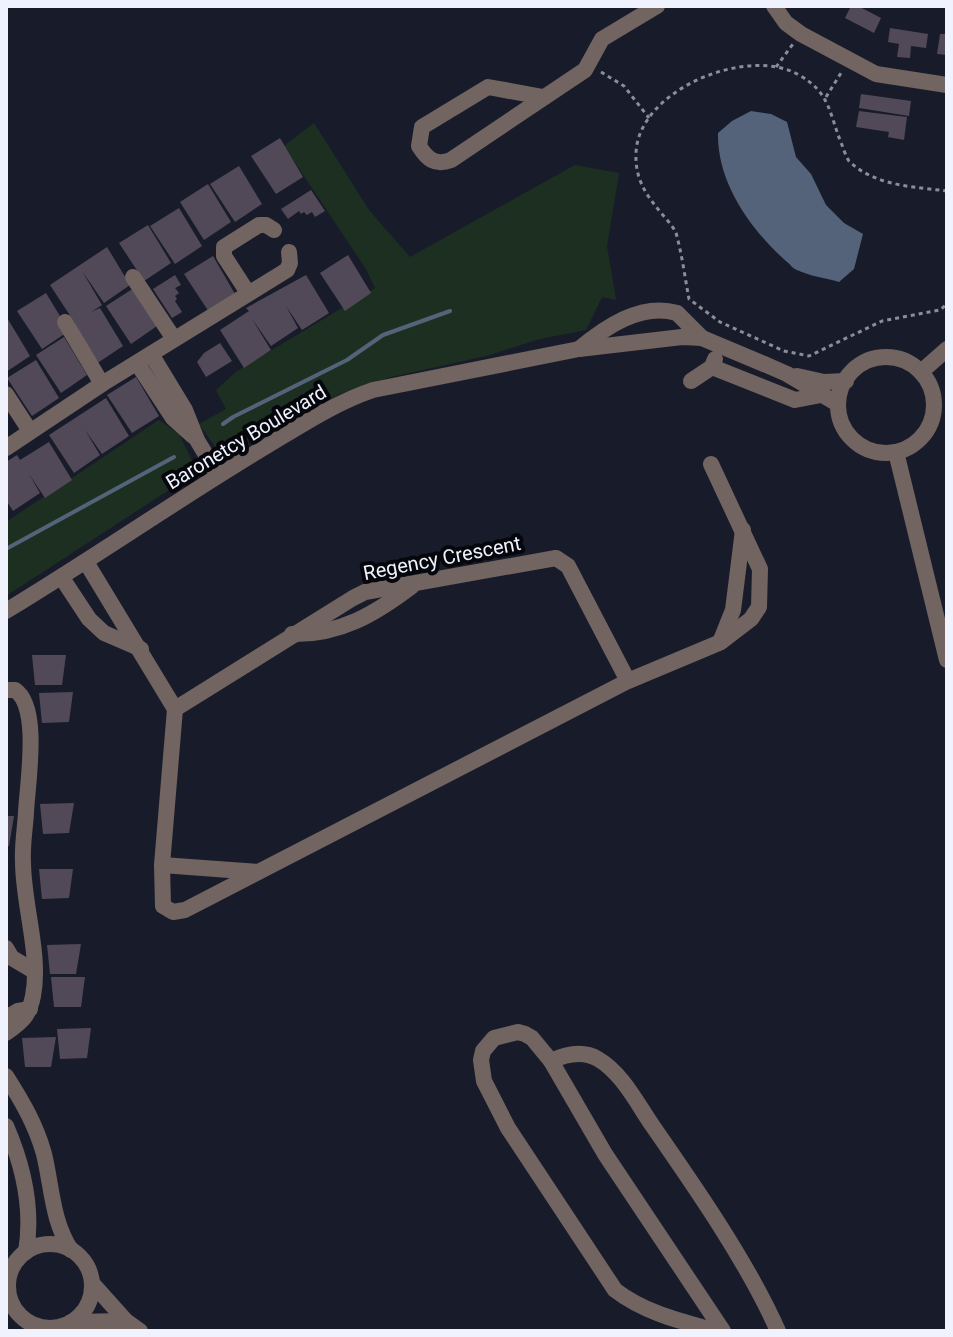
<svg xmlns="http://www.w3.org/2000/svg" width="953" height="1337" viewBox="0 0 953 1337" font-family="Roboto,sans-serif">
  <rect width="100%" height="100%" fill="#181c2a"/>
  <g fill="#1d2f21">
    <path d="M314,123L369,210L410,257L575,165L619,173L607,246L616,300L602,297L586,330L540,339L486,356L391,377L342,393L221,455L199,424L226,409L216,390L237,371L375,288L366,269L284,146Z"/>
    <path d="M159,420L179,434L195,467L169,490L6,596V522Z"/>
  </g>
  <path fill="#546379" d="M751,111L771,114L787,122L796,157L811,174L826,205L844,223L863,234L854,269L839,282C826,278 809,276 797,270C792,268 791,265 787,262C751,230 717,183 718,133L732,121Z"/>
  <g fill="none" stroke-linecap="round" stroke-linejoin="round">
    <g stroke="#546379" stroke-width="4">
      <path d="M223,424L233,417L347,360L383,335L450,311"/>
      <path d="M6,549L174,457"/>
    </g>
  </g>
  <g fill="#524958">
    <path d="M851,6H858L881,18L874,33L845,18Z"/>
    <path d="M890,28L928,34L926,48L911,46L910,58L897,57L899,44L888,42Z"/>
    <path d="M940,34H947V55L937,54Z"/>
    <path d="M861,94L911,101L909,116L859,108Z"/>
    <path d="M859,111L907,117L904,140L888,137L889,132L856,127Z"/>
    <path d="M280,138L303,177L276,194L251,156Z"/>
    <path d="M239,166L262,204L235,222L210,184Z"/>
    <path d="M208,184L231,222L204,240L180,202Z"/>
    <path d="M311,190L325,211L315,217L312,212L307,215L304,212L301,214L299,211L288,219L281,209Z"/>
    <path d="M179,208L202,246L175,264L150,226Z"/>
    <path d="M148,225L171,263L144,281L119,243Z"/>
    <path d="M107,247L130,285L104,303L82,271L102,305L91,312L100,308L123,346L96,364L71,326L75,323L50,285Z"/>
    <path d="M348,255L371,293L345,311L320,273Z"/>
    <path d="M213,256L235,294L209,312L184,274Z"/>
    <path d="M175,275L181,285L175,288L179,293L175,296L177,299L175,301L182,312L172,318L153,289Z"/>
    <path d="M306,275L329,313L302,330L286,306L298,328L271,346L252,319L271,350L244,368L220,330L249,311L246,308Z"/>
    <path d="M134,288L157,326L131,344L106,306Z"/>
    <path d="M46,293L69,331L42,349L17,311Z"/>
    <path d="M6,316L30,356L6,372Z"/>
    <path d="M64,337L87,375L61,393L36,355Z"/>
    <path d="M220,343L232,361L206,377L197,362L204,353Z"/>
    <path d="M36,360L59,398L32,416L7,378Z"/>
    <path d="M136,377L159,416L132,433L107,395Z"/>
    <path d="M106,398L129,436L102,454L85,430L100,455L74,473L49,435Z"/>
    <path d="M49,442L72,480L45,498L29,474L40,493L13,511L6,500V462L17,455L20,460Z"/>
    <path d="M32,655H66L62,685H35Z"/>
    <path d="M73,692L69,722L42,723L39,693Z"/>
    <path d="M74,803L69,833L43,834L40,804Z"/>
    <path d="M6,816H14L9,846H6Z"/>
    <path d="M39,869H73L69,898L42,899Z"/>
    <path d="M81,944L76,974H50L47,945Z"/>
    <path d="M51,977H85L81,1007H54Z"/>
    <path d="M91,1028L87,1058L60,1059L57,1029Z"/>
    <path d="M56,1037L51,1067H25L22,1038Z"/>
  </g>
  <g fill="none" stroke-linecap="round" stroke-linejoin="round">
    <g stroke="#8b8e9a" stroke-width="3" stroke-dasharray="4 4" stroke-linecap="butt">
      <path d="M776,67L793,44"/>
      <path d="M601,72L624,86L649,118"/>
      <path d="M826,97L841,73"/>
      <path d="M947,191C915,187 874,186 849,161C846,157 844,150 842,145C829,114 831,93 799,75C748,45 637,90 636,154C635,180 647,196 662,214C667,220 673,226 676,233C682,254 685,278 689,299L720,322L784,351L809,356L882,321L940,310L947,304"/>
    </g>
    <g stroke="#726460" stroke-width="16">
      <path d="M774,6L786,23L801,34L876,74L947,85"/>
      <path d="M543,97L488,87L422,127L419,146C427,159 435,166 451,160L585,70L602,39L657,6"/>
      <path d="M133,277L174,339"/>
      <path d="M248,293L224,256V247L259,225H266L274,230"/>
      <path d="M65,322L102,384"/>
      <path d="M579,349C604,328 641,302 677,313L702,338"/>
      <path d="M151,354L185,410L197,440L218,475"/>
      <circle cx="886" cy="405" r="48"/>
      <path d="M137,363L173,418L193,436"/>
      <path d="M712,367L795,400L821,395"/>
      <path d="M921,372L947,349"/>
      <path d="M797,376L824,382L846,381"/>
      <path d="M691,381L712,367L715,359"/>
      <path d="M6,394L30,431"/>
      <path d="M6,448L102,384L287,270L290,263L289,252"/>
      <path d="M896,452L947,660"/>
      <path d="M86,562L175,709"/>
      <path d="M62,578L89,619L104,633L141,649"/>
      <path d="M6,611C92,559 174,502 260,450C297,428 332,404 373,390L579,349L682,337L702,338L764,364L787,374L838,404"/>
      <path d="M292,634C340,635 375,614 412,586"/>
      <path d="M721,640L733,610L743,530"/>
      <path d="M628,681L568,566L556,558L365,592L353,598L175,709L162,865L163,906L173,912L185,910L628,681L721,642L751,619L759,607L760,569L711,464"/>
      <path d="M6,690H15C41,707 27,785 26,813C25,829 22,846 23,862C23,904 41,955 33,996C29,1016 22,1022 6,1033"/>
      <path d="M162,865L258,872"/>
      <path d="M6,948L12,958L34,971"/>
      <path d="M6,1018L18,1011L30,1009"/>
      <path d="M551,1061C566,1054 583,1050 598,1059C622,1073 637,1103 652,1125C695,1187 748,1263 778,1331"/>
      <path d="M6,1076C22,1101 36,1125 44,1154C52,1187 52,1221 71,1250"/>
      <path d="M6,1126C23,1165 33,1210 26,1252"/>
      <circle cx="50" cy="1286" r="42"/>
      <path d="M92,1283L126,1321L140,1331"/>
      <path d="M71,1322L126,1321"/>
      <path d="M716,1331C680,1321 645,1313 615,1290L508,1128L484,1081L481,1060L483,1051L494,1038L518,1032L525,1034L532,1038L551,1061L605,1154L723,1331"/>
    </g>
  </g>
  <g text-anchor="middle" stroke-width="8" stroke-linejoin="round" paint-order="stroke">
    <g font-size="20" fill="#f0f3fd" stroke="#06070c">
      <text transform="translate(246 437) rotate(-31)" y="7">Baronetcy Boulevard</text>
      <text transform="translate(442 558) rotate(-11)" y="7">Regency Crescent</text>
    </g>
  </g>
  <rect width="953" height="1337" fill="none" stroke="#f0f3fd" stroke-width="16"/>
</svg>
